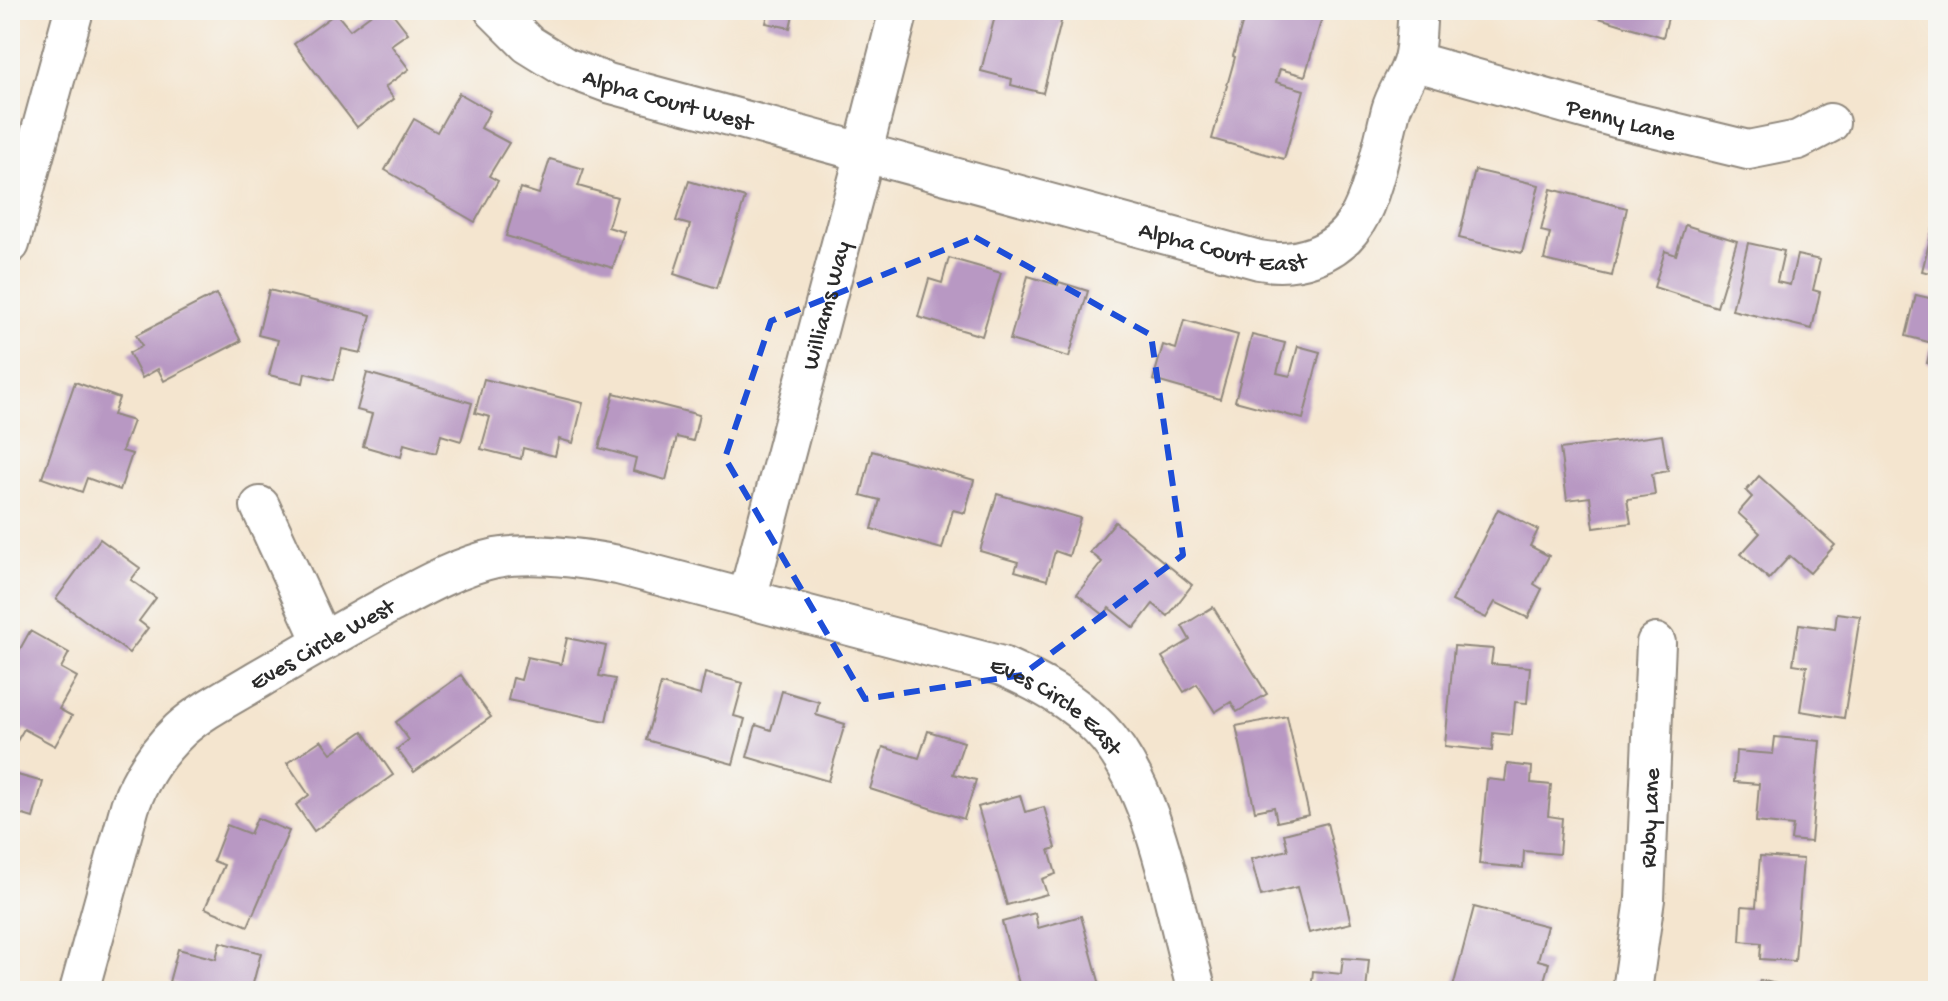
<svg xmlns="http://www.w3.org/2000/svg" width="1948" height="1001" viewBox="0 0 1948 1001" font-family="'Gochi Hand',sans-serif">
  <rect width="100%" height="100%" fill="#f6f6f2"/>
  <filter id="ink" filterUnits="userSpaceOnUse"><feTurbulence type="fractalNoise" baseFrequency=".0125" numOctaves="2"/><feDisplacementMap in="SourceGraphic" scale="16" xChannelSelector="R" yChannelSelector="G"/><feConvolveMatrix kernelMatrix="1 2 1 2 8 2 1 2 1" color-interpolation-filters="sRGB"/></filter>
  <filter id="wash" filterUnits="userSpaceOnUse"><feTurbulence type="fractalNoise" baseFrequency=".006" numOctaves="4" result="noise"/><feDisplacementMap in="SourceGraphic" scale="32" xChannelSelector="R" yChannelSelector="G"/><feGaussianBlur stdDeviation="1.8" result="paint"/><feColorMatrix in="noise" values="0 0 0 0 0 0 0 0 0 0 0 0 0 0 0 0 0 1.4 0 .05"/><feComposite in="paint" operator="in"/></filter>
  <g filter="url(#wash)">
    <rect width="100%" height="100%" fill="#f4e5cf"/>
    <g id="blocks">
      <g fill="#b898c3">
        <path d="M377,10H390L408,33L391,45L409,69L385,87L394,99L357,127L294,44L336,13L350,30Z"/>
        <path d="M769,10H794L790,28L766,23Z"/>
        <path d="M1024,10H1064L1043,93L1011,85L1012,79L981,71L996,12L1022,18Z"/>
        <path d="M1246,10L1324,11L1305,76L1280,69L1276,82L1304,90L1284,159L1212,139L1235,57L1233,56Z"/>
        <path d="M1572,10H1670L1663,37Z"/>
        <path d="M459,93L490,111L481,128L509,143L489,176L498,181L475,222L385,170L414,119L437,132Z"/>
        <path d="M550,159L584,169L578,186L617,197L608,227L624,232L613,268L506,236L520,188L539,194Z"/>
        <path d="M1475,170L1539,185L1522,253L1459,238Z"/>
        <path d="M689,181L745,198L717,288L674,274L690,225L676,221Z"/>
        <path d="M1551,189L1627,208L1612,276L1544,260L1550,233L1541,231Z"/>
        <path d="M1937,212L1938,213V275L1922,271Z"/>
        <path d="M1685,225L1737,241L1717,307L1654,287L1665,251L1676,255Z"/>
        <path d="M1748,243L1784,251L1777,282L1790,285L1797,255L1820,260L1813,290L1820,292L1812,329L1732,310Z"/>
        <path d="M949,258L1001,273L982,336L918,317L929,279L942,283Z"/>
        <path d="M1028,276L1058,285L1059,282L1088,291L1069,357L1010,340Z"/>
        <path d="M269,290L371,315L361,353L342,349L334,380L305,373L303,383L269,375L278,340L258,335Z"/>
        <path d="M216,294L241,341L164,381L158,369L142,378L129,353L142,346L136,335Z"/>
        <path d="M1916,295L1938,300V366L1927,363L1932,343L1906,336Z"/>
        <path d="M1184,320L1238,335L1220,399L1153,380L1163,345L1176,349Z"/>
        <path d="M1252,335L1285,343L1277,373L1290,376L1298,346L1320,352L1303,419L1235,401Z"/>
        <path d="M367,373L472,403L461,441L441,435L436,453L404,444L401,457L363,446L372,414L357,410Z"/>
        <path d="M484,379L583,403L573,443L559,439L555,456L523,448L521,459L481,449L490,417L475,413Z"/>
        <path d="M75,382L119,398L113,415L133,421L122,451L132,454L120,490L87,478L82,492L42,478Z"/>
        <path d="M614,393L699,415L693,441L677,437L666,480L633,471L636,458L599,448Z"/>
        <path d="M1662,435L1668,471L1652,474L1655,495L1627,499L1631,523L1594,528L1590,497L1567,500L1560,449Z"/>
        <path d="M872,451L974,480L965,513L953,510L942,549L872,529L880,500L861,495Z"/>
        <path d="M1759,476L1835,545L1810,573L1790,556L1769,579L1741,554L1760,533L1738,513L1752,497L1746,491Z"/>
        <path d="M997,494L1080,518L1069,556L1055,551L1047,580L1015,571L1018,562L980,551Z"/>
        <path d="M1498,509L1538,530L1530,546L1549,556L1534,584L1542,589L1528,618L1495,602L1486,618L1452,601Z"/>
        <path d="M1115,522L1192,585L1168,616L1153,604L1134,628L1109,608L1104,615L1077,594L1102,562L1090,552Z"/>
        <path d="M100,539L140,568L131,580L156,598L139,621L148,628L129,653L56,599Z"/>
        <path d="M1213,607L1267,694L1237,712L1231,702L1215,712L1197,684L1184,692L1162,657L1190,640L1182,626Z"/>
        <path d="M1837,613L1860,616L1844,718L1800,711L1807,666L1793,664L1799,624L1835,629Z"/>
        <path d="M30,631L69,653L61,668L77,677L59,709L72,716L55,746L24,729L17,741L10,738V667Z"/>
        <path d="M567,638L606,646L599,676L615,679L606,721L508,700L513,678L521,680L527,657L561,664Z"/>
        <path d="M1454,646L1493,649L1491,664L1530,667L1527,703L1515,702L1512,735L1493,733L1492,751L1445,746Z"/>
        <path d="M705,673L743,683L734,716L745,719L733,764L646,740L661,684L700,695Z"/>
        <path d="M461,675L491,717L414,772L397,749L409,740L396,722Z"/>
        <path d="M782,691L819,702L816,715L845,724L828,781L747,757L756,725L771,730Z"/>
        <path d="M1287,716L1309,815L1277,822L1274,807L1255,811L1236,726Z"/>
        <path d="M363,731L393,775L314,831L296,805L309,795L287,763L321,740L331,753Z"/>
        <path d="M928,731L964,742L953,774L976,780L964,819L870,789L883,747L919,758Z"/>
        <path d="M1775,737L1820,741L1811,842L1791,840L1793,826L1756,822L1759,784L1734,782L1736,751L1773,754Z"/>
        <path d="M1507,764L1532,767L1531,783L1551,785L1548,816L1562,818L1559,854L1524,851L1523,868L1479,864L1487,779L1505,781Z"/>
        <path d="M10,773L43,782L33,818L10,811Z"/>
        <path d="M1020,795L1025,812L1044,807L1056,848L1049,850L1056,874L1042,879L1047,894L1007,905L978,807Z"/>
        <path d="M257,818L289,831L248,926L205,908L224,865L213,861L227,825L250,834Z"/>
        <path d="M1327,823L1351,923L1309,933L1297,887L1261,896L1251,859L1288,850L1284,834Z"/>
        <path d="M1760,856L1803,859L1795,961L1760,959L1761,943L1740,941L1742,906L1756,907Z"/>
        <path d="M1474,907L1547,926L1538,960L1549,963L1541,991H1452Z"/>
        <path d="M1035,913L1038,928L1081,916L1100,985L1078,991H1021L1002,922Z"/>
        <path d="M220,942L261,953L251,991H188L189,987L169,982L178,949L216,959Z"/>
        <path d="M1343,958L1369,960L1366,991H1311L1313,971L1341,974Z"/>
        <path d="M1760,980L1793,988L1792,991H1757Z"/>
      </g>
    </g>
  </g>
  <g filter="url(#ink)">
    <use href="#blocks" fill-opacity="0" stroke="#90887d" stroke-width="2"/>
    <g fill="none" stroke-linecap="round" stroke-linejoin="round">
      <g stroke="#90887d" stroke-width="42">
        <g id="street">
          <path id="s1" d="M494,10L528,44L565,67L608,83L1259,260C1295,267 1336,255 1356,222C1373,196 1383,141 1391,110C1396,92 1409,77 1413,59C1417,43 1416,26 1418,10"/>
          <path id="s2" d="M1413,61L1616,118L1748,150L1798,140L1830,123"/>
          <path d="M10,244L74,10"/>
          <path d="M260,506L322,641"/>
          <path id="s3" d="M747,599L861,168L863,151L899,10"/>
          <path id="s4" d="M79,991L130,806C140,778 158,751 180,730C202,710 231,696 257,680C301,654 345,629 390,604C423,586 459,566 496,558C534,551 581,558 618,565L1002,666C1038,682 1072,700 1100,729C1157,788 1174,912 1197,991"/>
          <path id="s5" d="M1632,991L1645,899L1656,643"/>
        </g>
      </g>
      <use href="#street" stroke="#fff" stroke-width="38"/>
    </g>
  </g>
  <path fill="none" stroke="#1d4ed8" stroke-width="6" stroke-dasharray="16 10" stroke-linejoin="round" d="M975,237L1151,335L1183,555L1022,675L865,699L725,458L771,321Z"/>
  <g text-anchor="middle" stroke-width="7" stroke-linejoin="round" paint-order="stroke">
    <g font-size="24" fill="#2b2b2b" stroke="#f6f6f2">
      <text dy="8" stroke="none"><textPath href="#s1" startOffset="200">Alpha Court West</textPath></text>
      <text dy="8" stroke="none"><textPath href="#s2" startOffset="216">Penny Lane</textPath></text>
      <text dy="8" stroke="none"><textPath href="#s1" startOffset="774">Alpha Court East</textPath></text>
      <text dy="8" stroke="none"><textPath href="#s3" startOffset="304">Williams Way</textPath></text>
      <text dy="8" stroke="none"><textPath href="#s4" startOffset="450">Eves Circle West</textPath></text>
      <text dy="8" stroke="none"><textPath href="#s4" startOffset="1232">Eves Circle East</textPath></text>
      <text dy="8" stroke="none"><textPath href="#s5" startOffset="174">Ruby Lane</textPath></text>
    </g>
  </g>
  <rect width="1948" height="1001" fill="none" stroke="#f6f6f2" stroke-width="40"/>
</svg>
